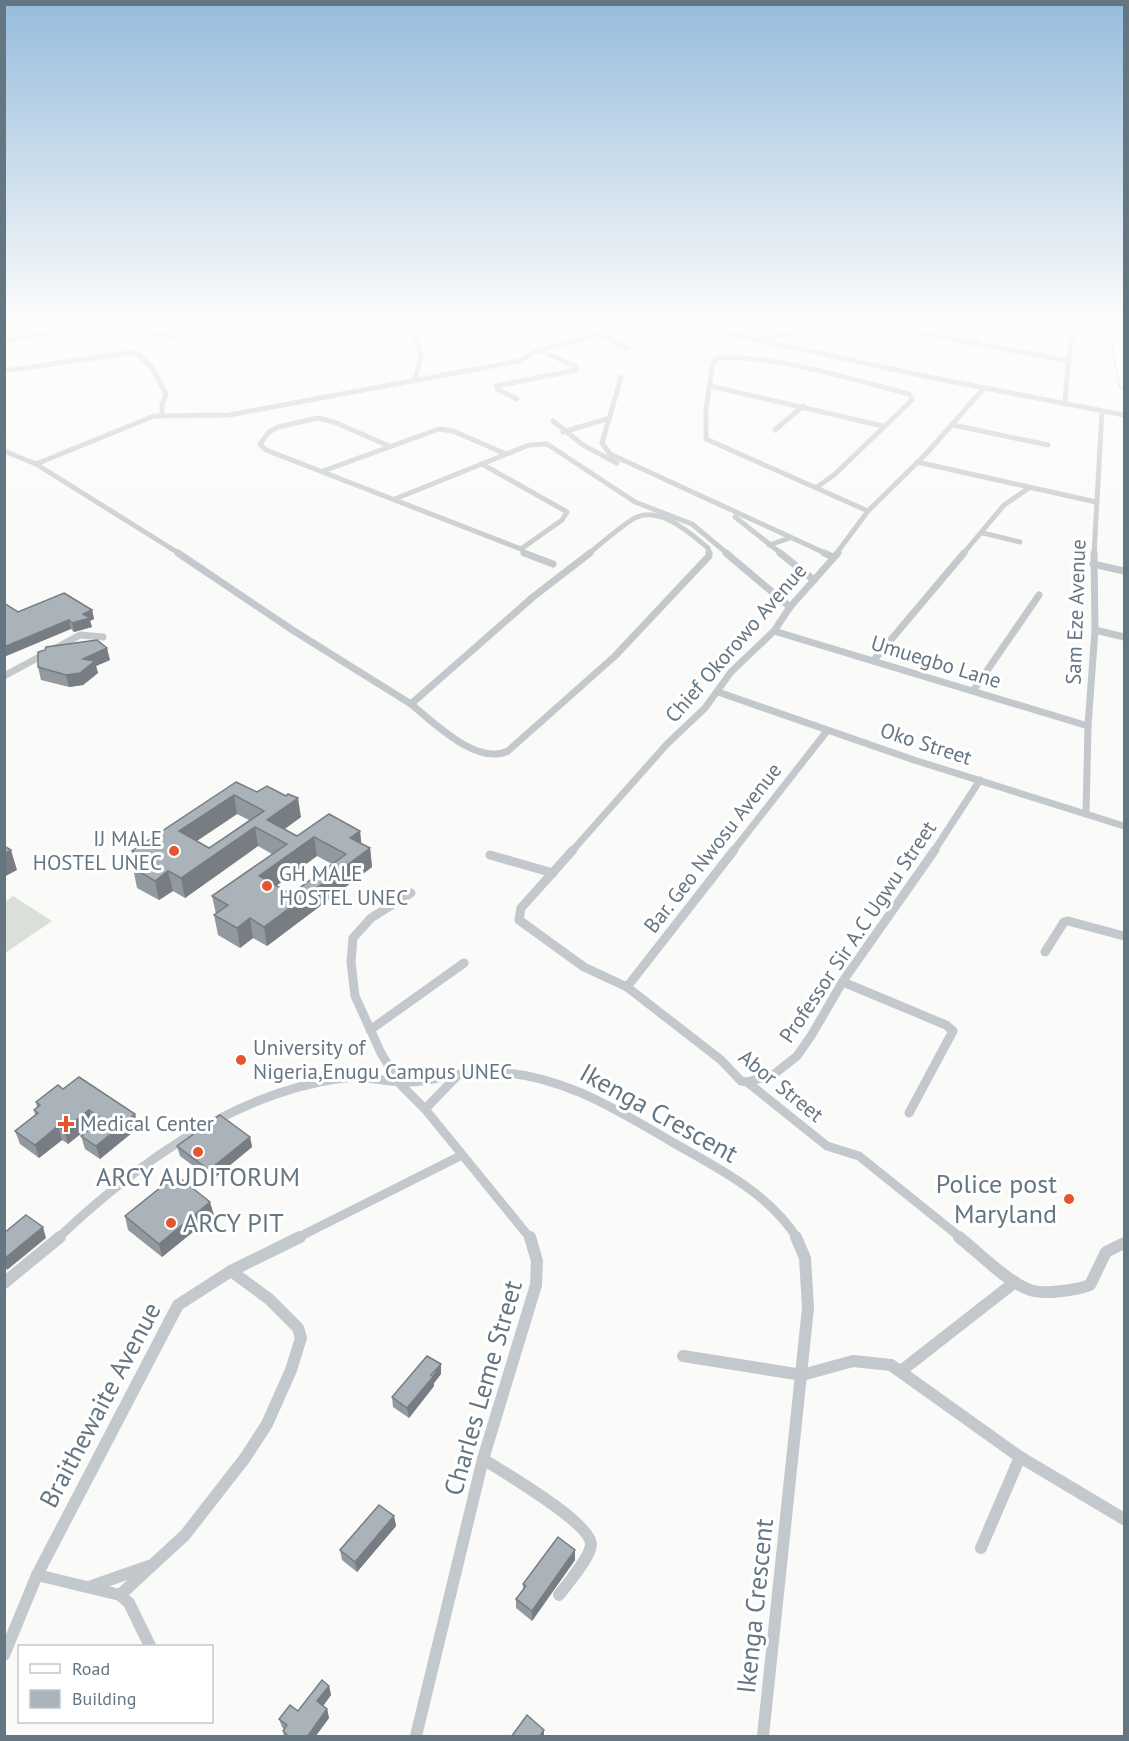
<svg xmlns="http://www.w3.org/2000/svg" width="1129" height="1741" viewBox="0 0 1129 1741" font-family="'PT Sans',sans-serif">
  <rect width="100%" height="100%" fill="#fafaf8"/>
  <path fill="#dadfd7" d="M13,896L52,921L5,953V902Z"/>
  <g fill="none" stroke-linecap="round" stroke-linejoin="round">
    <g stroke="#b3babf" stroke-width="2">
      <path id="secondary" d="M1113,326H1119C1120,347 1126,368 1124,388L1120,386L1112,344Z"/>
    </g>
    <g stroke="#c3c8cc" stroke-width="5">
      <path d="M128,326L175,338"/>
      <path d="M694,326L929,377L1124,415"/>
      <path d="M883,326L1069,361"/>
      <path d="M377,332L399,326"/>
      <path d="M598,334L627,348"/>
      <path d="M764,338L829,326"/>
      <path d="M4,341L81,326"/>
      <path d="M973,343L981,326"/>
      <path d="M4,371L135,352L151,366L166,394L162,405V415"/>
      <path d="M621,377L602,443L610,454L827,554"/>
      <path d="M415,380L421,356L414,336L428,326"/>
      <path d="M710,386L883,426"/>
      <path d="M517,399L497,389L496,386L576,370L575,366L539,350L630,326"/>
      <path d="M1065,401L1072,326"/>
      <path d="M553,421L583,445L617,463"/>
      <path d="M953,425L1048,445"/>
      <path d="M775,430L803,406"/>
      <path d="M563,432L610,418"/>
      <path d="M389,446L334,422L318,418L278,427L269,432L260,444L266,450L521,549L526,554"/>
      <path d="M4,451L36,464L180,554"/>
      <path d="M917,462L1096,502"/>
      <path d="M36,464L154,416L229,415L519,361L539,350"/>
      <path d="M482,464L567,512L562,520L521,549"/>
      <path d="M323,471L439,429L453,431L506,454"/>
      <path d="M817,487L834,475L912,400L909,394C855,380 771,354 717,358L713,363L706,408V439L868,511"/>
      <path d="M395,499L529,445L547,444L635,502L692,524L728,554"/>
      <path d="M735,517L782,554"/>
      <path d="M983,533L1020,542"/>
      <path d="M769,545L790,538"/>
      <path d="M588,554C600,545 625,522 637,517C662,507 691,534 708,548L709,554"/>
      <path d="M836,554L868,511L926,454L984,388"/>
      <path d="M963,554L1004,505L1029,488"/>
      <path d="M1094,554L1102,411"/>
    </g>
    <g stroke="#c3c8cc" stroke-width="7">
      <path d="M178,553L294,631L411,704"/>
      <path d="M524,553L553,564"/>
      <path d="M726,553L790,607"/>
      <path d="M780,553L814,580"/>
      <path d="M824,553L833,557"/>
      <path d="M1093,564L1124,571"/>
      <path d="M1095,630L1124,637"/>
      <path d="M774,631L1088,726"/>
      <path d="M873,661L964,553"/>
      <path d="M4,676L80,635L103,637"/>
      <path d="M973,691L1039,595"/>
      <path d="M718,692L914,760L1124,826"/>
      <path d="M411,704C434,723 477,766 508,751L615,656L709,556V553"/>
      <path d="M411,704L533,597L590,553"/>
      <path d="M1086,814L1088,726L1095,630L1094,553"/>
      <path d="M572,851L667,744L705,708L731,672L774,631L790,607L838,553"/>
      <path d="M733,851L827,731"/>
      <path d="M934,851L980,780"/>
    </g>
    <g stroke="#c3c8cc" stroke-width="9">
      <path d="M573,850L521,908L519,920L584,967L627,987L721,1060L741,1081L747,1082L827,1146L859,1156L961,1238"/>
      <path d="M490,855L553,873"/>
      <path d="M411,893L371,918L353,938L351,962L355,996L381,1053L398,1082L425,1109L530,1238"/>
      <path d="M1045,952L1064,922L1068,921L1124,936"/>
      <path d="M843,982L946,1025L953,1031L909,1113"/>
      <path d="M627,987L734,850"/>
      <path d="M370,1030L464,963"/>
      <path d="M747,1082L773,1075L797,1056L811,1036L843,981L935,850"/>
      <path d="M425,1109L458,1075"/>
      <path d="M58,1238C135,1165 235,1092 343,1078C367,1075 388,1083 411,1082C436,1080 461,1072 487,1072C555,1071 616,1109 672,1142C716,1167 769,1193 797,1238"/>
      <path d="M297,1238L462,1155"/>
    </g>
    <g stroke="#c3c8cc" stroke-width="12">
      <path d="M959,1237C979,1253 1006,1281 1030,1290C1043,1295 1077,1290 1090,1285L1106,1252L1124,1243"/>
      <path d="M4,1283L60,1237"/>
      <path d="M683,1356L802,1375L853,1361L891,1365L1020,1457L1124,1519"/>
      <path d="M901,1371L1015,1282"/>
      <path d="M483,1459C503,1472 590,1522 591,1544C591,1557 567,1584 559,1595"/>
      <path d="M981,1548L1020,1457"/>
      <path d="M37,1575L120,1595L129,1603L150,1646"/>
      <path d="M89,1587L149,1566"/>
      <path d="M120,1595L185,1535L245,1458L267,1424L291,1370L301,1338L298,1328L269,1299L231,1271"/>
      <path d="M4,1655L37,1575L178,1305L231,1271L300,1237"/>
      <path d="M416,1736L483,1459L536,1285L537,1261L530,1237"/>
      <path d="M763,1736L808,1308L805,1258L796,1237"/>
    </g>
    <use href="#secondary" fill="#fff" fill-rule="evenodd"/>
  </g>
  <g fill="#929a9f" fill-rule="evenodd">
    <path d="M249,326H283L271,331Z"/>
    <path d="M92,610L94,619L90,621L92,627L74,632L71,629L18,612Z"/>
    <path d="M110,660L96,666L98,673L83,685L69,687L41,680L38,667Z"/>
    <path d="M236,782L301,817L284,829L297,836L360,831L361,843L370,848L372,867L267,946L253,938L240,948L218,935L214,915L216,914L212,896L272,854L258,846L185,898L173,891L159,900L137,888L133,868L135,867L132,851ZM237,814L249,820L209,848L197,841ZM317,856L332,864L291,894L276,886Z"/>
    <path d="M63,1089L139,1127L100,1159L85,1149L81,1136L94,1125L93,1124L68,1144L62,1140L39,1158L20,1144L15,1131L35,1115L34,1110L37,1107L36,1102Z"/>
    <path d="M250,1137L252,1147L212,1180L180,1156L177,1146Z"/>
    <path d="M214,1215L162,1257L128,1230L125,1216Z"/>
    <path d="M441,1374L434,1383V1386L409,1418L393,1407L392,1397Z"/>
    <path d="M394,1516L396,1526L357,1572L342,1560L340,1550Z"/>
    <path d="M575,1550V1560L532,1621L516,1608V1599L523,1590V1584Z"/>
    <path d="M329,1686L331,1695L323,1706L327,1709L329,1718L315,1737H284L283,1731L284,1729L282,1727L279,1719L298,1711Z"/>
  </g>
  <g fill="#777d82">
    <path d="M271,326H283L271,331Z"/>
    <path d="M92,610L94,619L90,621L92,627L74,632L72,623L83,614Z"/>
    <path d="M69,620L71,629L4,657V647Z"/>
    <path d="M107,648L110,660L96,666L98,673L83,685L69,687L66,675L83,659Z"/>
    <path d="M234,795L237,814L183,850L179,831Z"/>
    <path d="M298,798L301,817L274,837L267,820Z"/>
    <path d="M255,827L258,846L185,898L181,878Z"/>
    <path d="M360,831L362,850L350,838Z"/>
    <path d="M314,837L317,856L262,896L259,876Z"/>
    <path d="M370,848L372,867L267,946L264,927Z"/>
    <path d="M11,850L17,870L4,877V854Z"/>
    <path d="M168,871L173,891L159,900L155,881Z"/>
    <path d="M250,918L253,938L240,948L237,928Z"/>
    <path d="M89,1110L93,1124L68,1144L64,1130Z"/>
    <path d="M135,1114L139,1127L100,1159L96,1146Z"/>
    <path d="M58,1126L62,1140L39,1158L35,1145Z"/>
    <path d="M250,1137L252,1147L212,1180L209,1170Z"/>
    <path d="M210,1202L214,1215L162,1257L159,1244Z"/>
    <path d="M43,1227L46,1238L7,1270L4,1264V1259Z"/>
    <path d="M441,1364V1374L434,1383V1386L409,1418L407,1408Z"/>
    <path d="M394,1516L396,1526L357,1572L355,1562Z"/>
    <path d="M575,1550V1560L532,1621V1611Z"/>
    <path d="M329,1686L331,1695L320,1710L317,1701Z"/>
    <path d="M327,1709L329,1718L315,1737H307Z"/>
    <path d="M544,1730V1737H539Z"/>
  </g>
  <g fill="#aab3b9" stroke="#777d82" stroke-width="1.5" fill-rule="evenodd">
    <path d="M64,593L92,610L83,614L90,618L72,623L69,620L4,647V603L18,612Z"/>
    <path d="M97,640L107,648L83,659L95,661L80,673L66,675L38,667V652L45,650L46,647Z"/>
    <path d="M236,782L257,792L267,786L286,796L288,794L298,798L267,820L297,836L329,814L360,831L350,838L370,848L264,927L250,918L237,928L214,915L228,905L212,896L287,844L255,827L181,878L168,871L155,881L133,868L146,859L132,851ZM234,795L264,811L209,848L179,831ZM314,837L346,854L291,894L259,876Z"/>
    <path d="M4,846L11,850L4,854Z"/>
    <path d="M79,1077L135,1114L96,1146L81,1136L102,1119L89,1110L64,1130L58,1126L35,1145L15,1131L38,1113L34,1110L40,1105L36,1102L58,1085L63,1089Z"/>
    <path d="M220,1115L250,1137L209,1170L177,1146Z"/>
    <path d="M176,1175L210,1202L159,1244L125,1216Z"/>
    <path d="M26,1215L43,1227L4,1259V1233Z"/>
    <path d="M427,1356L441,1364L431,1375L433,1377L407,1408L392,1397Z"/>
    <path d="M379,1505L394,1516L355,1562L340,1550Z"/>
    <path d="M558,1537L575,1550L532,1611L516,1599L526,1586L523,1584Z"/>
    <path d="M322,1680L329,1686L317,1701L327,1709L307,1737H289L283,1731L287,1725L279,1719L290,1705L298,1711Z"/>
    <path d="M527,1715L544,1730L539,1737H511Z"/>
  </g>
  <linearGradient id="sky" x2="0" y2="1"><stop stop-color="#96bcdc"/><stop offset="0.57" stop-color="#fdfdfc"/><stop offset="1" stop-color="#fdfdfc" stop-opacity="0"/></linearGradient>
  <rect width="1129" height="569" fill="url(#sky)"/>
  <g fill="#e4572e" stroke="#fff" stroke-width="2">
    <circle cx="174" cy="851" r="6"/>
    <circle cx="267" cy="886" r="6"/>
    <circle cx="241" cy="1060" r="6"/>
    <path d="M63 1115h6v6h6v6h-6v6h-6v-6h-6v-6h6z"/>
    <circle cx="198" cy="1152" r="6"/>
    <circle cx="1069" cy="1199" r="6"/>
    <circle cx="171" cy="1223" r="6"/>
  </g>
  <g text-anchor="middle" stroke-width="6" stroke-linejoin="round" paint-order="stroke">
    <g font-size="21" fill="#657683" stroke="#fff">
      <text transform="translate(1076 612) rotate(-88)" y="7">Sam Eze Avenue</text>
      <text transform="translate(736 643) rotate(-49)" y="7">Chief Okorowo Avenue</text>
      <text transform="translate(936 662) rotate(17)" y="7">Umuegbo Lane</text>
      <text transform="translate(926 744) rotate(18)" y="7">Oko Street</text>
      <text transform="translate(713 848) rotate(-52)" y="7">Bar. Geo Nwosu Avenue</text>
      <text transform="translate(858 932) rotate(-56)" y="7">Professor Sir A.C Ugwu Street</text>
      <text transform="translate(781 1086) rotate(39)" y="7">Abor Street</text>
    </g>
    <g font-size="21" fill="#657683" stroke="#fff" text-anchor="start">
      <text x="162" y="846" text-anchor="end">IJ MALE<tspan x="162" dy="24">HOSTEL UNEC</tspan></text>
      <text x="279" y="881">GH MALE<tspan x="279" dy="24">HOSTEL UNEC</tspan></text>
      <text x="253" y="1055">University of<tspan x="253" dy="24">Nigeria,Enugu Campus UNEC</tspan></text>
      <text x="80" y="1131">Medical Center</text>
    </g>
    <g font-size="26" fill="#657683" stroke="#fff">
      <text transform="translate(659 1113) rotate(29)" y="9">Ikenga Crescent</text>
      <text transform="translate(483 1388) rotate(-74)" y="9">Charles Leme Street</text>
      <text transform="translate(100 1405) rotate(-62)" y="9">Braithewaite Avenue</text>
      <text transform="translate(755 1606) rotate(-84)" y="9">Ikenga Crescent</text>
    </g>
    <g font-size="26" fill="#657683" stroke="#fff">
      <text x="198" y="1186">ARCY AUDITORUM</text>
      <text x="1057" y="1193" text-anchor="end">Police post<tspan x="1057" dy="30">Maryland</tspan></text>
      <text x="183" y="1232" text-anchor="start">ARCY PIT</text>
    </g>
  </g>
  <rect width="1129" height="1741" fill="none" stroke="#657683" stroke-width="12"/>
  <rect x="18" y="1645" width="195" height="78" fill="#ffffff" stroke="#c1c8cd" stroke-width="1.5"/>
  <rect x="30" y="1664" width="30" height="9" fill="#ffffff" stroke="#c1c8cd" stroke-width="1.5"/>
  <text x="72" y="1675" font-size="18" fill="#657683">Road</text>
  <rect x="30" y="1690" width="30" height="18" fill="#aab3b9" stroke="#c1c8cd" stroke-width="1.5"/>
  <text x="72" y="1705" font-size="18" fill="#657683">Building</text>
</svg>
